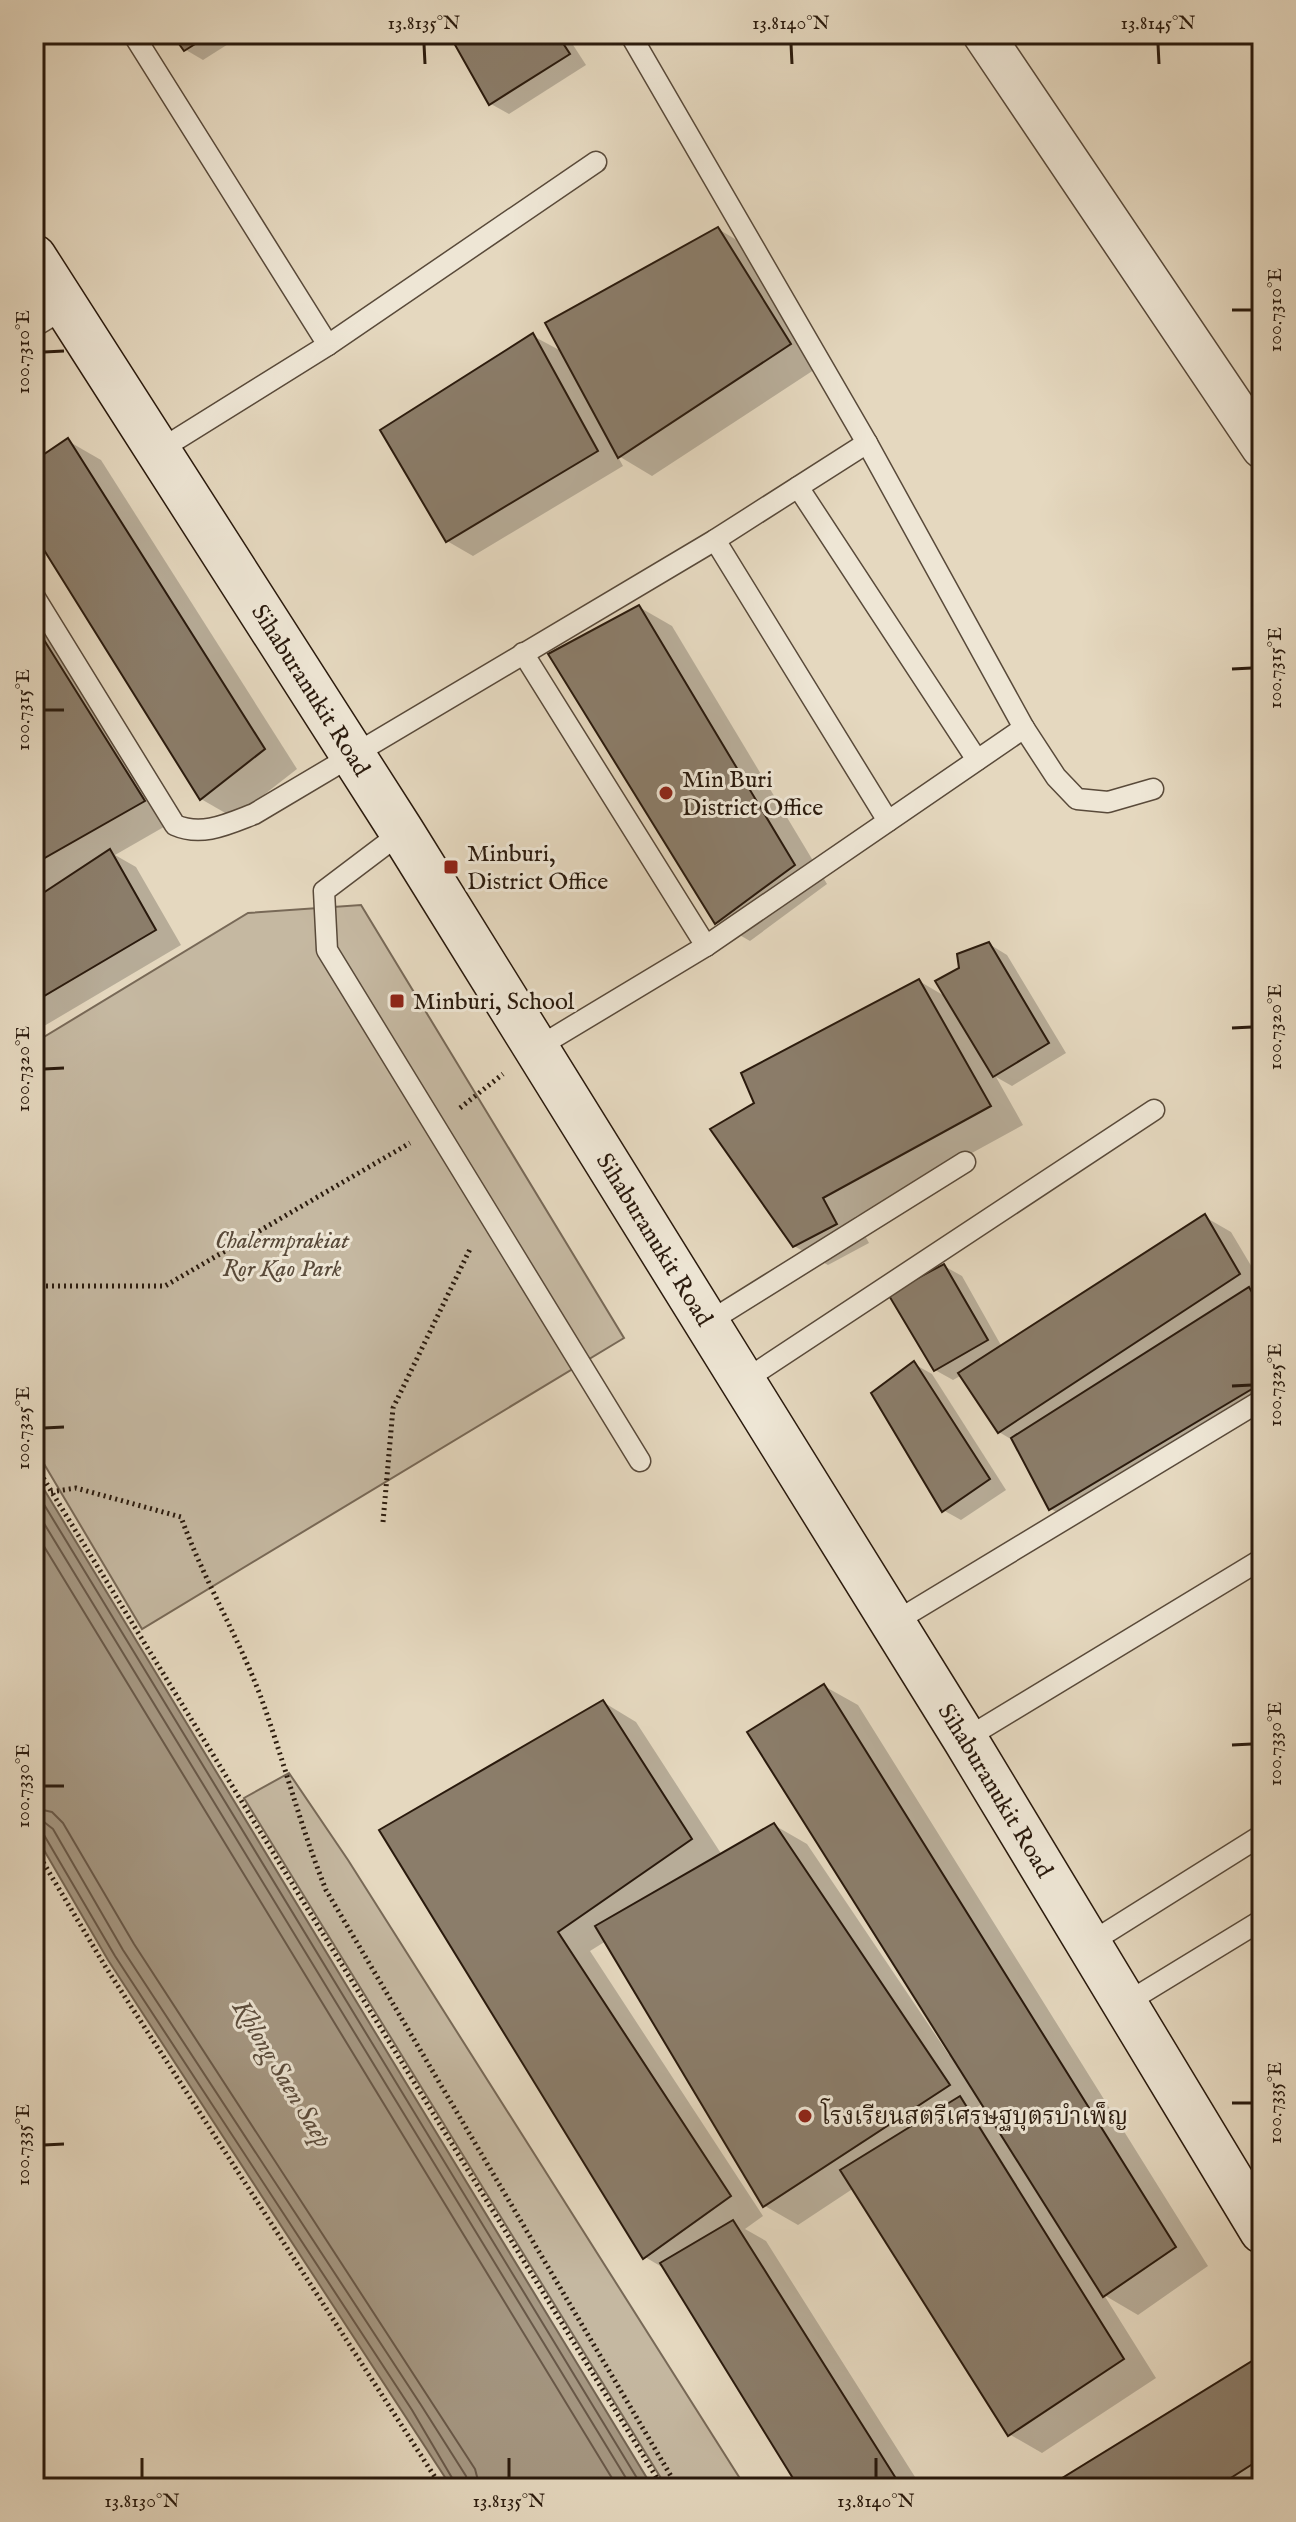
<svg xmlns="http://www.w3.org/2000/svg" width="1296" height="2522" viewBox="0 0 1296 2522" font-family="'IM FELL English','Noto Serif Thai',serif">
  <rect width="100%" height="100%" fill="#e5d8bf"/>
  <filter id="stains"><feTurbulence type="fractalNoise" baseFrequency=".0025" numOctaves="4"/><feColorMatrix values="0 0 0 0 .2 0 0 0 0 .09 0 0 0 0 .02 0 0 0 .5 -.17"/></filter>
  <radialGradient id="worn" r=".72"><stop offset=".6" stop-color="#630" stop-opacity="0"/><stop offset="1" stop-color="#630" stop-opacity=".3"/></radialGradient>
  <g fill="#c5b8a1" stroke="#786957" stroke-width="2">
    <path d="M361,905L624,1338L142,1629L34,1447V1043L248,913Z"/>
    <path d="M289,1773L348,1860L746,2488H667L244,1798Z"/>
  </g>
  <path fill="#a59782" stroke="#746553" stroke-width="2" d="M34,1473L653,2488H452L108,1960L34,1833Z"/>
  <g fill="#0003" fill-rule="evenodd">
    <path d="M175,34H244L203,60L186,50Z"/>
    <path d="M459,34H566L586,65L509,114L491,104Z"/>
    <path d="M718,229L752,249L823,364L652,476L617,455L623,466L473,556L447,541L533,336L563,352Z"/>
    <path d="M68,441L101,460L297,769L234,818L201,799L34,530V463Z"/>
    <path d="M34,602L176,820L115,855L136,867L181,945L34,1032Z"/>
    <path d="M639,607L672,626L827,884L750,941L717,922Z"/>
    <path d="M989,944L1007,955L1066,1053L1012,1086L996,1077L1023,1125L855,1217L869,1243L828,1265L794,1246L757,1104L919,981L948,998L961,969Z"/>
    <path d="M1205,1217L1231,1232L1262,1284V1291L1257,1294L1262,1297V1413L1077,1524L1051,1509L1014,1441L999,1432L962,1375L953,1380L935,1370L944,1266L962,1276L1002,1347Z"/>
    <path d="M914,1364L932,1374L1006,1490L961,1520L943,1510Z"/>
    <path d="M824,1686L858,1705L1208,2266L1138,2315L1104,2295L1156,2378L1042,2453L1009,2434L854,2188L798,2225L765,2206L606,1941L590,1951L763,2216L745,2229L766,2241L922,2488H801L667,2270L645,2257L382,1831L603,1702L636,1722L722,1855L774,1825L807,1844L949,2055L952,2053ZM983,2103L993,2118L976,2108Z"/>
    <path d="M1257,2360L1262,2363V2488H1050Z"/>
  </g>
  <g fill="none" stroke-linecap="round" stroke-linejoin="round">
    <g stroke="#685848" stroke-width="2">
      <path d="M34,1488L643,2488"/>
      <path d="M34,1507L632,2488"/>
      <path d="M34,1530L618,2488"/>
      <path d="M34,1808L52,1812L63,1823L134,1944L475,2469L480,2488"/>
      <path d="M34,1820L44,1822L53,1829L123,1950L421,2405L466,2476L468,2488"/>
      <path d="M34,1831L44,1835L115,1956L412,2410L458,2488"/>
    </g>
  </g>
  <g fill="#8b7d6a" stroke="#2a1a0d" stroke-width="2">
    <path d="M172,34H211L184,51Z"/>
    <path d="M454,34H557L570,54L489,105L450,36Z"/>
    <path d="M718,227L791,344L618,458L545,323Z"/>
    <path d="M533,333L598,451L446,542L380,430Z"/>
    <path d="M68,438L265,749L200,800L34,534V461Z"/>
    <path d="M639,605L795,865L715,924L548,654Z"/>
    <path d="M34,624L145,801L34,864Z"/>
    <path d="M110,849L156,930L34,1002V899Z"/>
    <path d="M989,942L1049,1043L993,1077L935,981L959,968L957,954Z"/>
    <path d="M919,979L991,1106L823,1198L837,1224L793,1247L710,1129L754,1103L741,1073Z"/>
    <path d="M1205,1214L1240,1274L998,1433L958,1373Z"/>
    <path d="M944,1264L988,1340L934,1371L888,1294Z"/>
    <path d="M1249,1287L1262,1310V1383L1049,1510L1011,1438Z"/>
    <path d="M914,1361L990,1479L942,1512L871,1393Z"/>
    <path d="M824,1684L1176,2247L1103,2297L747,1732Z"/>
    <path d="M603,1700L692,1839L558,1932L731,2196L643,2259L379,1830Z"/>
    <path d="M774,1823L950,2085L763,2207L595,1926Z"/>
    <path d="M960,2096L1124,2359L1008,2436L840,2170Z"/>
    <path d="M733,2220L902,2488H799L660,2263Z"/>
    <path d="M1257,2358L1262,2367V2458L1215,2488H1046Z"/>
  </g>
  <g fill="none" stroke-linecap="round" stroke-linejoin="round">
    <g stroke="#594a3a" stroke-width="23">
      <g id="service">
        <path d="M133,34L328,345"/>
        <path d="M630,34L867,443L1024,728L1056,777L1077,799L1108,802L1153,789"/>
        <path d="M158,451L328,345L596,162"/>
        <path d="M798,487L977,760"/>
        <path d="M715,540L888,821"/>
        <path d="M34,596L175,825C202,837 228,824 254,814L715,540L867,443"/>
        <path d="M523,653L706,946"/>
        <path d="M402,832L324,891L327,950L640,1461"/>
        <path d="M535,1049L706,946L1024,728"/>
        <path d="M707,1323L965,1162"/>
        <path d="M742,1382L1154,1110"/>
        <path d="M893,1623L1262,1400"/>
        <path d="M965,1739L1262,1559"/>
        <path d="M1090,1943L1262,1835"/>
        <path d="M1126,2003L1262,1920"/>
      </g>
    </g>
    <g stroke="#594a3a" stroke-width="43">
      <g id="minor">
        <path d="M983,34L1262,448"/>
        <path d="M34,315L59,300"/>
      </g>
    </g>
    <g stroke="#2a1a0d" stroke-width="47">
      <g id="secondary">
        <path id="s1" d="M34,257L402,832L965,1739L1262,2231"/>
      </g>
    </g>
    <g stroke="#2a1a0d" stroke-width="5" stroke-dasharray="2 4" stroke-linecap="butt">
      <path d="M460,1108L503,1074"/>
      <path d="M34,1286H165L410,1143"/>
      <path d="M34,1463L663,2488"/>
      <path d="M51,1492L76,1488L181,1517C204,1581 240,1639 263,1703C285,1765 301,1828 326,1890L678,2488"/>
      <path d="M383,1522L393,1408L471,1247"/>
      <path d="M34,1847L105,1966L442,2488"/>
    </g>
    <use href="#service" stroke="#eee6d5" stroke-width="20"/>
    <use href="#minor" stroke="#eee6d5" stroke-width="40"/>
    <use href="#secondary" stroke="#eee6d5" stroke-width="44"/>
  </g>
  <path fill="none" stroke="#2a1a0d" stroke-width="3" d="M424,44L425,64M791,44L792,64M1158,44L1159,64M1232,310H1252M44,352L64,351M1232,669L1252,668M44,710H64M1232,1028L1252,1027M44,1069L64,1068M1232,1386L1252,1385M44,1428L64,1427M1232,1745L1252,1744M44,1786H64M1232,2103H1252M44,2145L64,2144M142,2458V2478M509,2458V2478M876,2458V2478"/>
  <g fill="#8f2418" stroke="#eee6d5" stroke-width="3">
    <circle cx="666" cy="793" r="8"/>
    <rect x="443" y="859" width="16" height="16" rx="4"/>
    <rect x="389" y="993" width="16" height="16" rx="4"/>
    <circle cx="805" cy="2116" r="8"/>
  </g>
  <g text-anchor="middle" stroke-width="6" stroke-linejoin="round" paint-order="stroke">
    <g font-size="24" fill="#2a1a0d" stroke="#eee6d5">
      <text dy="8" stroke="none"><textPath href="#s1" startOffset="514">Sihaburanukit Road</textPath></text>
      <text dy="8" stroke="none"><textPath href="#s1" startOffset="1162">Sihaburanukit Road</textPath></text>
      <text dy="8" stroke="none"><textPath href="#s1" startOffset="1810">Sihaburanukit Road</textPath></text>
    </g>
    <g font-size="24" fill="#2a1a0d" stroke="#eee6d5" text-anchor="start">
      <text x="682" y="787">Min Buri<tspan x="682" dy="28">District Office</tspan></text>
      <text x="467" y="861">Minburi,<tspan x="467" dy="28">District Office</tspan></text>
      <text x="413" y="1009">Minburi, School</text>
      <text x="821" y="2124">โรงเรียนสตรีเศรษฐบุตรบำเพ็ญ</text>
    </g>
    <g font-size="24" font-style="italic" fill="#584939" stroke="#eee6d5">
      <text x="282" y="1248">Chalermprakiat<tspan x="282" dy="28">Ror Kao Park</tspan></text>
    </g>
    <g font-size="26" font-style="italic" fill="#5b4c3c" stroke="#eee6d5">
      <text transform="translate(283 2073) rotate(59)" y="9">Khlong Saen Saep</text>
    </g>
  </g>
  <rect width="1296" height="2522" fill="none" stroke="#e5d8bf" stroke-width="88"/>
  <rect x="44" y="44" width="1208" height="2434" fill="none" stroke="#2a1a0d" stroke-width="3"/>
  <g font-size="20" text-anchor="middle" fill="#2a1a0d">
    <text x="424" y="29">13.8135°N</text>
    <text x="791" y="29">13.8140°N</text>
    <text x="1158" y="29">13.8145°N</text>
    <text transform="translate(1274 310) rotate(-90)" y="7">100.7310°E</text>
    <text transform="translate(22 352) rotate(-90)" y="7">100.7310°E</text>
    <text transform="translate(1274 668) rotate(-90)" y="7">100.7315°E</text>
    <text transform="translate(22 710) rotate(-90)" y="7">100.7315°E</text>
    <text transform="translate(1274 1027) rotate(-90)" y="7">100.7320°E</text>
    <text transform="translate(22 1069) rotate(-90)" y="7">100.7320°E</text>
    <text transform="translate(1274 1385) rotate(-90)" y="7">100.7325°E</text>
    <text transform="translate(22 1428) rotate(-90)" y="7">100.7325°E</text>
    <text transform="translate(1274 1744) rotate(-90)" y="7">100.7330°E</text>
    <text transform="translate(22 1786) rotate(-90)" y="7">100.7330°E</text>
    <text transform="translate(1274 2103) rotate(-90)" y="7">100.7335°E</text>
    <text transform="translate(22 2145) rotate(-90)" y="7">100.7335°E</text>
    <text x="142" y="2507">13.8130°N</text>
    <text x="509" y="2507">13.8135°N</text>
    <text x="876" y="2507">13.8140°N</text>
  </g>
  <rect width="100%" height="100%" filter="url(#stains)"/>
  <rect width="100%" height="100%" fill="url(#worn)"/>
</svg>
